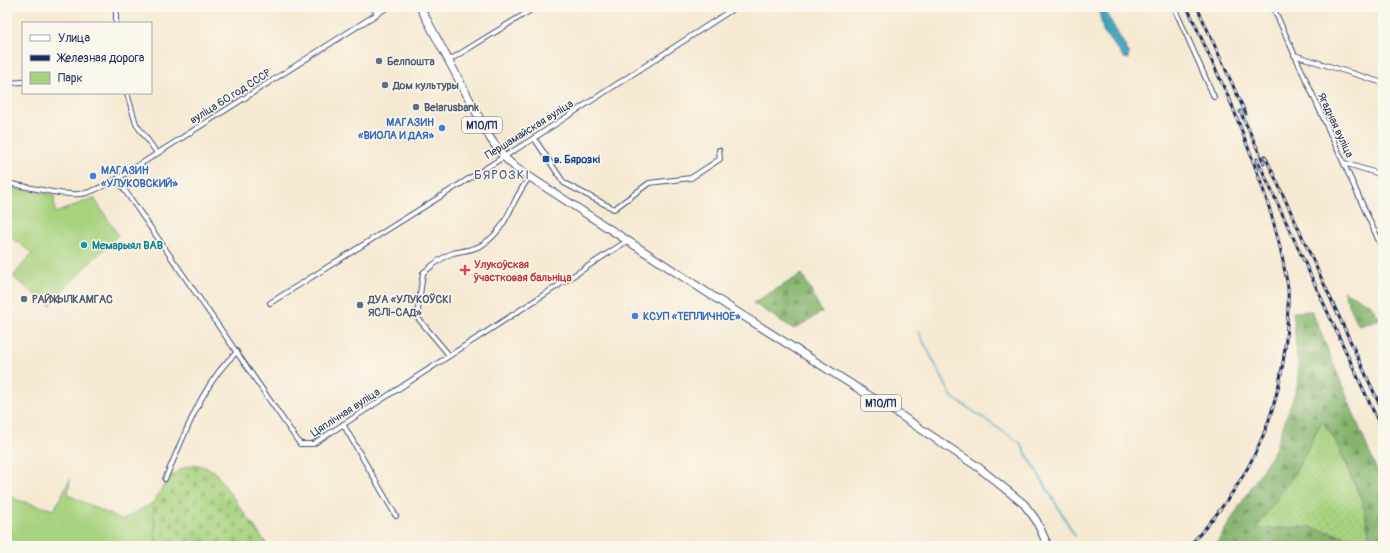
<svg xmlns="http://www.w3.org/2000/svg" width="1390" height="553" viewBox="0 0 1390 553" font-family="Pangolin,sans-serif">
  <defs>
    <pattern id="forest-firs" width="22" height="20" patternUnits="userSpaceOnUse"><rect width="22" height="20" fill="#85b46d"/><path d="M5 1l3.5 6h-7zM16 11l3.5 6h-7z" fill="#6c935d"/></pattern>
    <pattern id="cemetery-stones" width="16" height="16" patternUnits="userSpaceOnUse"><rect width="16" height="16" fill="#a7d27e"/><path d="M2 7V4a2 2 0 0 1 4 0v3zM10 15v-3a2 2 0 0 1 4 0v3z" fill="#8fb56f"/></pattern>
    <pattern id="garden-dots" width="8" height="8" patternUnits="userSpaceOnUse"><rect width="8" height="8" fill="#a7d27e"/><path d="M2 2h.1M6 6h.1" fill="none" stroke="#8fb56f" stroke-width="1.8" stroke-linecap="round"/></pattern>
    <pattern id="water-rules" width="6" height="5" patternUnits="userSpaceOnUse"><rect width="6" height="5" fill="#40a7c0"/><path d="M0 2.5h6" fill="none" stroke="#35889f"/></pattern>
  </defs>
  <rect width="100%" height="100%" fill="#fbf7ec"/>
  <filter id="ink" filterUnits="userSpaceOnUse"><feTurbulence type="fractalNoise" baseFrequency=".025" numOctaves="2"/><feDisplacementMap in="SourceGraphic" scale="8" xChannelSelector="R" yChannelSelector="G"/><feConvolveMatrix kernelMatrix="1 2 1 2 8 2 1 2 1" color-interpolation-filters="sRGB"/></filter>
  <filter id="wash" filterUnits="userSpaceOnUse"><feTurbulence type="fractalNoise" baseFrequency=".012" numOctaves="4" result="noise"/><feDisplacementMap in="SourceGraphic" scale="16" xChannelSelector="R" yChannelSelector="G"/><feGaussianBlur stdDeviation="0.9" result="paint"/><feColorMatrix in="noise" values="0 0 0 0 0 0 0 0 0 0 0 0 0 0 0 0 0 1.4 0 .05"/><feComposite in="paint" operator="in"/></filter>
  <g filter="url(#wash)">
    <rect width="100%" height="100%" fill="#f5e9d2"/>
    <g fill="#a7d27e" stroke="#61806e">
      <path d="M7,187L54,195L55,213L94,198L118,235L61,292L50,306L13,277L32,253L7,234Z"/>
      <path d="M70,479L68,495L122,520L153,503L156,543L157,546H7V493L17,500L54,510Z"/>
    </g>
    <g fill="url(#forest-firs)" stroke="#507266" fill-rule="evenodd">
      <path d="M802,274L822,312L794,329L753,303Z"/>
      <path d="M1343,291L1370,304L1380,319L1359,326Z"/>
      <path d="M1312,311L1383,486V546H1215L1275,449L1299,381L1293,312ZM1322,421C1343,452 1368,506 1370,543L1309,527L1297,470Z"/>
    </g>
    <path fill="url(#cemetery-stones)" stroke="#61806e" d="M199,465L214,471L268,546H157L156,543L153,503L168,478L185,467Z"/>
    <path fill="url(#garden-dots)" stroke="#61806e" d="M1322,421L1334,438L1363,504L1371,543L1309,527L1256,529L1297,470Z"/>
    <path fill="url(#water-rules)" stroke="#2e6b8f" d="M1104,9L1129,53L1128,59L1124,58L1103,31L1099,12Z"/>
    <g fill="none" stroke-linecap="round" stroke-linejoin="round">
      <path stroke="#40a7c0" stroke-width="1.5" d="M918,331L952,397L1020,443L1075,536"/>
    </g>
  </g>
  <g filter="url(#ink)">
    <g fill="none" stroke-linecap="round" stroke-linejoin="round">
      <g stroke="#3c4b6f" stroke-width="6">
        <g id="minor">
          <path d="M116,7V23"/>
          <path d="M373,7L377,14"/>
          <path d="M1174,7L1214,97"/>
          <path d="M1273,7L1383,250"/>
          <path d="M1294,55L1383,83"/>
          <path d="M448,61L536,7"/>
          <path d="M7,83L23,82"/>
          <path d="M127,93L136,124L157,153"/>
          <path d="M534,138L564,183L614,209L649,183L691,178L720,159L719,150"/>
          <path d="M1344,163L1383,175"/>
          <path d="M117,179L300,444H313L627,241"/>
          <path d="M7,183C25,186 69,198 86,193C97,190 107,184 117,179L388,7"/>
          <path d="M7,250H8"/>
          <path d="M270,303L534,138L736,7"/>
          <path d="M449,355L417,317L423,273C432,266 441,257 453,253C467,250 478,250 490,239C509,223 513,197 529,178"/>
          <path d="M343,424L396,516"/>
          <path d="M165,479C184,438 202,382 237,352"/>
        </g>
      </g>
      <g stroke="#3c4b6f" stroke-width="9">
        <path id="primary" d="M420,7L490,138L503,156L516,168L737,312L900,415L978,467L1024,504L1036,520L1048,546"/>
      </g>
      <use href="#minor" stroke="#fff" stroke-width="4"/>
      <use href="#primary" stroke="#fff" stroke-width="7"/>
      <g stroke="#1b2f5e" stroke-width="3">
        <g id="rail">
          <path d="M1187,7L1232,105"/>
          <path d="M1197,7L1246,114"/>
          <path d="M1240,111L1264,163"/>
          <path d="M1265,156L1383,412"/>
          <path d="M1257,159L1383,432"/>
          <path d="M1189,546C1247,485 1278,423 1286,339C1287,323 1289,305 1288,288C1287,279 1284,270 1283,261C1272,206 1250,153 1230,100"/>
        </g>
      </g>
      <use href="#rail" stroke="#fbf7ec" stroke-width="1.5" stroke-dasharray="4.5" stroke-linecap="butt"/>
    </g>
  </g>
  <g fill="#5c6f8a" stroke="#fbf7ec" stroke-width="1.5">
    <circle cx="379" cy="61" r="4"/>
    <circle cx="385" cy="85" r="4"/>
    <circle cx="416" cy="107" r="4"/>
    <circle cx="24" cy="299" r="4"/>
    <circle cx="360" cy="305" r="4"/>
  </g>
  <g fill="#3f7fe0" stroke="#fbf7ec" stroke-width="1.5">
    <circle cx="442" cy="128" r="4"/>
    <circle cx="93" cy="176" r="4"/>
    <circle cx="635" cy="316" r="4"/>
  </g>
  <rect fill="#1a4fb4" stroke="#fbf7ec" stroke-width="1.5" x="542" y="155" width="8" height="8" rx="2"/>
  <circle fill="#0f9aa8" stroke="#fbf7ec" stroke-width="1.5" cx="84" cy="245" r="4"/>
  <path fill="#e0444e" stroke="#fbf7ec" stroke-width="1.5" d="M463 264h4v4h4v4h-4v4h-4v-4h-4v-4h4z"/>
  <g text-anchor="middle" stroke-width="3" stroke-linejoin="round" paint-order="stroke">
    <g fill="#fbf7ec" stroke="#5e6b89" stroke-width="1">
      <rect x="462" y="117" width="40" height="16" rx="3"/>
      <rect x="861" y="395" width="40" height="16" rx="3"/>
    </g>
    <g font-size="10" font-weight="bold" fill="#1b2f5e">
      <text x="482" y="129">М10/П1</text>
      <text x="881" y="407">М10/П1</text>
    </g>
    <g font-size="11" font-weight="bold" fill="#4e5e75" stroke="#fbf7ec" text-anchor="start">
      <text x="387" y="65">Белпошта</text>
      <text x="393" y="89">Дом культуры</text>
      <text x="424" y="111">Belarusbank</text>
      <text x="32" y="303">РАЙЖЫЛКАМГАС</text>
      <text x="368" y="303">ДУА «УЛУКОЎСКІ<tspan x="368" dy="13">ЯСЛІ-САД»</tspan></text>
    </g>
    <g font-size="11" fill="#1b2f5e" stroke="#fbf7ec">
      <text transform="translate(230 96) rotate(-32)" y="4">вуліца 60 год СССР</text>
      <text transform="translate(1336 125) rotate(65)" y="4">Ягадная вуліца</text>
      <text transform="translate(529 129) rotate(-32)" y="4">Першамайская вуліца</text>
      <text transform="translate(345 412) rotate(-33)" y="4">Цяплічная вуліца</text>
    </g>
    <g font-size="11" font-weight="bold" fill="#366cbe" stroke="#fbf7ec" text-anchor="start">
      <text x="434" y="126" text-anchor="end">МАГАЗИН<tspan x="434" dy="13">«ВИОЛА И ДАЯ»</tspan></text>
      <text x="101" y="174">МАГАЗИН<tspan x="101" dy="13">«УЛУКОВСКИЙ»</tspan></text>
      <text x="643" y="320">КСУП «ТЕПЛИЧНОЕ»</text>
    </g>
    <g font-size="11" font-weight="bold" fill="#164399" stroke="#fbf7ec" text-anchor="start">
      <text x="554" y="163">в. Бярозкі</text>
    </g>
    <g font-size="11" font-weight="bold" fill="#0d838f" stroke="#fbf7ec" text-anchor="start">
      <text x="92" y="249">Мемарыял ВАВ</text>
    </g>
    <g font-size="11" font-weight="bold" fill="#be3a42" stroke="#fbf7ec" text-anchor="start">
      <text x="474" y="268">Улукоўская<tspan x="474" dy="13">ўчастковая бальніца</tspan></text>
    </g>
    <g font-size="13" letter-spacing="1" fill="#4e5788" stroke="#fbf7ec">
      <text x="502" y="179">БЯРОЗКІ</text>
    </g>
  </g>
  <rect width="1390" height="553" fill="none" stroke="#fbf7ec" stroke-width="24"/>
  <rect x="22" y="22" width="130" height="72" fill="#fbf7ec" stroke="#a1a7b3"/>
  <rect x="30" y="35" width="20" height="6" fill="#ffffff" stroke="#a1a7b3"/>
  <text x="58" y="42" font-size="12" fill="#1b2f5e">Улица</text>
  <rect x="30" y="55" width="20" height="6" fill="#1b2f5e" stroke="#a1a7b3"/>
  <text x="58" y="62" font-size="12" fill="#1b2f5e">Железная дорога</text>
  <rect x="30" y="72" width="20" height="12" fill="#a7d27e" stroke="#a1a7b3"/>
  <text x="58" y="82" font-size="12" fill="#1b2f5e">Парк</text>
</svg>
